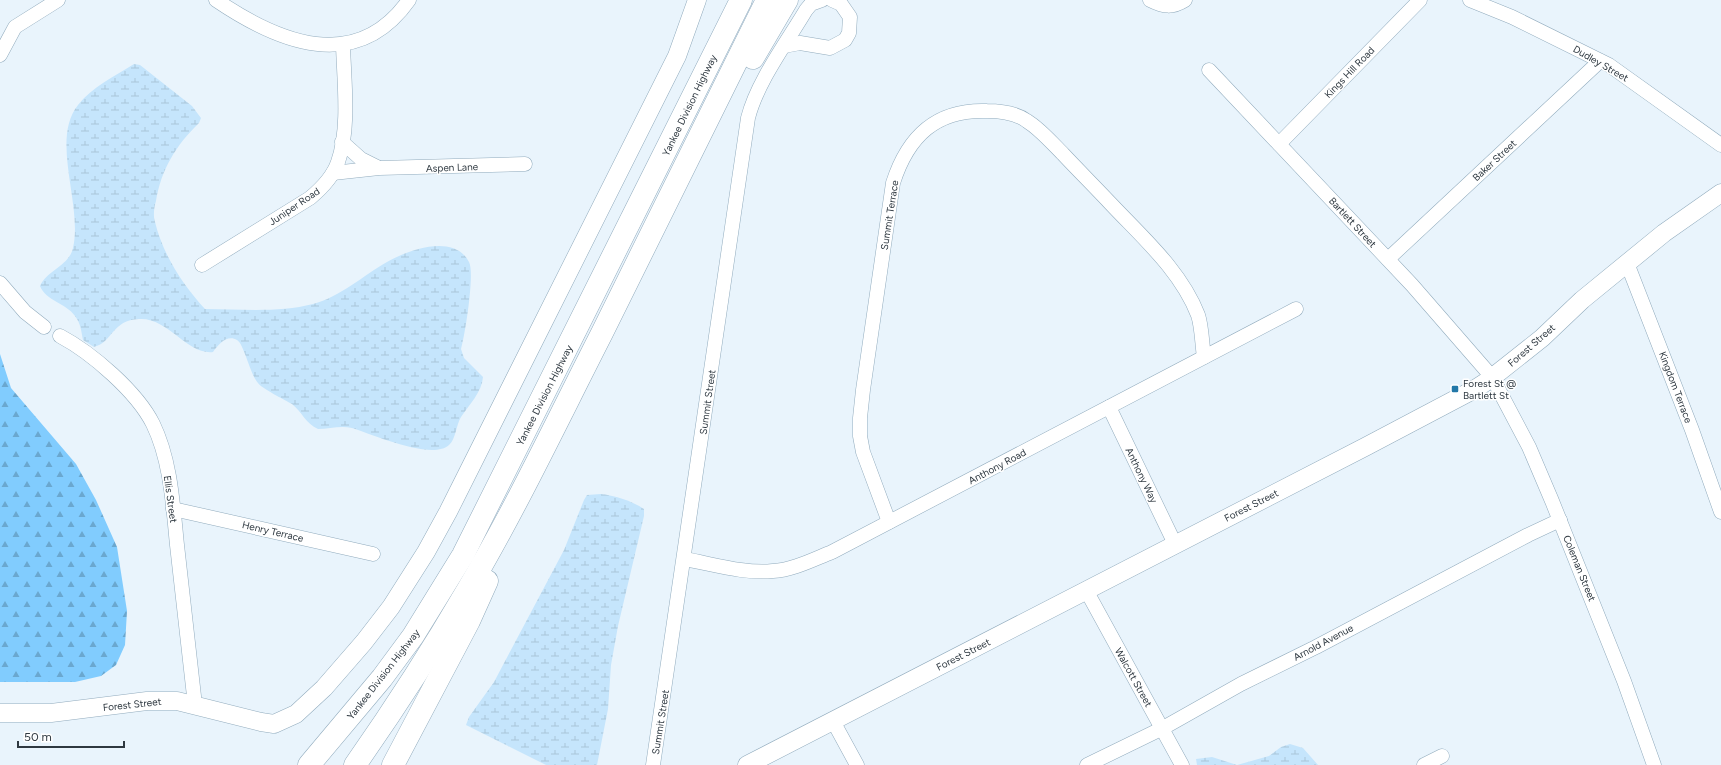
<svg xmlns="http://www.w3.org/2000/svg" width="1721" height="765" viewBox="0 0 1721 765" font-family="Figtree,sans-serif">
  <defs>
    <pattern id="forest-firs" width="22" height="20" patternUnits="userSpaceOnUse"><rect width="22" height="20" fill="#81ccfe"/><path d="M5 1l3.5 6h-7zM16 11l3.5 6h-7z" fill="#6aa7cf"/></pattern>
    <pattern id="wetland-marsh" width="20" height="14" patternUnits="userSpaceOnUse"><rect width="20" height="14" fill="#c5e5fc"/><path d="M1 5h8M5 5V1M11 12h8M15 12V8" fill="none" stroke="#aac5d9"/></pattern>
  </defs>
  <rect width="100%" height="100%" fill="#e9f4fc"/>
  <path fill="url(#forest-firs)" d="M0,354L11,388L76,464L96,500L117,547L127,611L125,645L116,665L101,676L75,682H0Z"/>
  <g fill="url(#wetland-marsh)">
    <path d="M134,64L140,65L192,106L201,118L199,123C176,145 161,170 156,201C154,207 153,216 155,222C163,255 183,285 205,309C240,309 279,313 313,304C340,297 364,275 387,262C408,250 454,233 469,262C475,273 465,335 461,349L464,358L483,377C482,392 469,405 461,417C456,425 456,439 449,445C432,461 372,434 352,428C341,425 329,429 318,429C306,424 302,412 292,404C285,400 261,388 258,383C250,374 244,344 237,340C227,334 218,345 213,352C187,355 168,317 139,319C112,320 113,342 94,347L83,340C81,331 81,324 75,316C66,303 46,301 40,286C47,270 69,266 73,248C83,205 50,140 78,105C92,87 115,76 134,64Z"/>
    <path d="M601,494C616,496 630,500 644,509V516L618,626L611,665L608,709L597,765H546L466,725L469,717L494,682L564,550L584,500L587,495Z"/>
    <path d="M1290,744L1303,748L1318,765H1197L1196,759L1212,757L1237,765L1269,756L1281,747Z"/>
  </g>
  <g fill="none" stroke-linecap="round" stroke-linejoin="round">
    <g stroke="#91abbd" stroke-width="15">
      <g id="minor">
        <path d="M216,0C278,42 356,75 409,0"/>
        <path d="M1150,0C1164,7 1172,8 1185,0"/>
        <path d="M1470,0L1512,17L1609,65L1721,145"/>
        <path d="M784,46L800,43L830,48L845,40L849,33L850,17L841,4L832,0"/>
        <path d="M0,55L15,27L58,0"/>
        <path d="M1209,70L1412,285L1492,377L1529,447L1552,501L1624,681L1654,765"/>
        <path d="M342,142L361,159L377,167"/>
        <path d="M1279,144L1420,0"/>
        <path d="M333,173L379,168L525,164"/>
        <path d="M1388,259L1600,61"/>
        <path d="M1627,263L1692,430L1721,512"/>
        <path d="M202,265L310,198C322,188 333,177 338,162C350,128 344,81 343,45"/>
        <path d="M0,283L25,312L44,327"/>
        <path d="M60,336C92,353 137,392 153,424C171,461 173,506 177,545C183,598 189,651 195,705"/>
        <path d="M1109,407L1175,544"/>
        <path d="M173,509L373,554"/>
        <path d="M889,522L863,452L860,436V418L863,390L893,183C908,136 936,109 987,111C1001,111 1016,113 1027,121C1040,129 1052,143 1063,154C1079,171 1095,187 1111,204C1143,238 1181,271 1198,315C1202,327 1202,344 1204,357"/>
        <path d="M684,559C713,564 744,574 773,571C793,570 814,559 832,552L1296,309"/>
        <path d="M1086,590L1182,765"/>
        <path d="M833,721L857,765"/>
        <path d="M653,765L748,118C757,82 787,42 806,10L811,4L822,0"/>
        <path d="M1087,765L1163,728L1241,684L1316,647L1528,535L1560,520"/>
        <path d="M1424,765L1442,756"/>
      </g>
    </g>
    <g stroke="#91abbd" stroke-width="19">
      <g id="tertiary">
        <path d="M0,713H51L147,701H177L261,722L274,724L296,714L324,688L364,642L391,607L426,552L448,512L677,56L697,0"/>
        <path d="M747,765L1365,447L1475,389L1489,380L1542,338L1582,300L1664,233L1721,193"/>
      </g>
    </g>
    <g stroke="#91abbd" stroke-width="23">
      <g id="motorway">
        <path d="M753,58L787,0"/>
        <path d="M309,765L382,678L413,636L463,555L741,0"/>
        <path d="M355,765C395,708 433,649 468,589C517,506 558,419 602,333C657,222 712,111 767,0"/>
        <path d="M393,765L469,621L487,581"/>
      </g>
    </g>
    <use href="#minor" stroke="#fff" stroke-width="14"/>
    <use href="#tertiary" stroke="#fff" stroke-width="18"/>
    <use href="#motorway" stroke="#fff" stroke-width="22"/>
  </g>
  <rect fill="#2378a8" stroke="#fff" stroke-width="1.5" x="1451" y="385" width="8" height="8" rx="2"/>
  <g text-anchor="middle" stroke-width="3" stroke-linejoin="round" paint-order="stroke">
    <g font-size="10" fill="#2e3840" stroke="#fff">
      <text transform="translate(1601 63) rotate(30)" y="4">Dudley Street</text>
      <text transform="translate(1349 72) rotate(-46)" y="4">Kings Hill Road</text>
      <text transform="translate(689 105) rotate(-64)" y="4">Yankee Division Highway</text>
      <text transform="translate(1494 160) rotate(-43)" y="4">Baker Street</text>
      <text transform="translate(452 167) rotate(-2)" y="4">Aspen Lane</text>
      <text transform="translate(294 206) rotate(-34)" y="4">Juniper Road</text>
      <text transform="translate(889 215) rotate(-81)" y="4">Summit Terrace</text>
      <text transform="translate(1353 222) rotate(47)" y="4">Bartlett Street</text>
      <text transform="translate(1531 345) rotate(-41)" y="4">Forest Street</text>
      <text transform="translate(1676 387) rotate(69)" y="4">Kingdom Terrace</text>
      <text transform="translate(544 395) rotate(-63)" y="4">Yankee Division Highway</text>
      <text transform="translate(707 402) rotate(-82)" y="4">Summit Street</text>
      <text transform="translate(997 466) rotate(-28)" y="4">Anthony Road</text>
      <text transform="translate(1142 475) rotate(64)" y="4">Anthony Way</text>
      <text transform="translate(171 499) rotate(82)" y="4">Ellis Street</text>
      <text transform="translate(1251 505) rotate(-27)" y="4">Forest Street</text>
      <text transform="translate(273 531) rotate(13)" y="4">Henry Terrace</text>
      <text transform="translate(1580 568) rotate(68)" y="4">Coleman Street</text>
      <text transform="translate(1323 642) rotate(-28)" y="4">Arnold Avenue</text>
      <text transform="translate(963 654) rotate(-27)" y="4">Forest Street</text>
      <text transform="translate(383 674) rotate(-52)" y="4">Yankee Division Highway</text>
      <text transform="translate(1134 677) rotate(61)" y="4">Walcott Street</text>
      <text transform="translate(132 704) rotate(-6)" y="4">Forest Street</text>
      <text transform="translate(660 722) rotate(-81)" y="4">Summit Street</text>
    </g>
    <g font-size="10" fill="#2e3840" stroke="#fff" text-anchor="start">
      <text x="1463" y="387">Forest St @<tspan x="1463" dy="12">Bartlett St</tspan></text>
    </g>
  </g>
  <path d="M18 741v6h106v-6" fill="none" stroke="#2e3840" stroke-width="2"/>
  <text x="24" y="741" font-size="12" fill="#2e3840" stroke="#ffffff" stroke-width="3" paint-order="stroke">50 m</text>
</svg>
